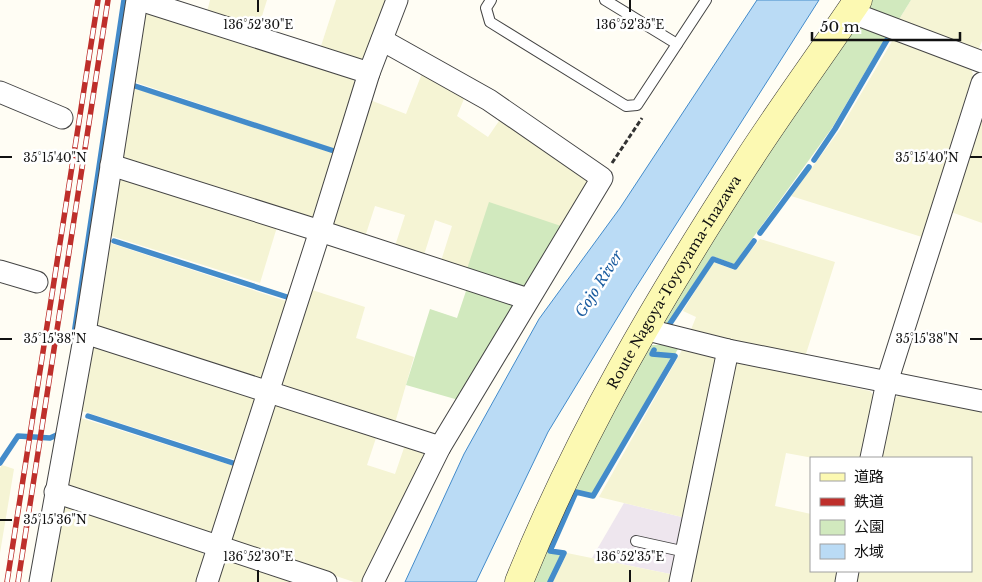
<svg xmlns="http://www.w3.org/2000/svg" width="982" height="582" viewBox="0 0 982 582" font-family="'Libre Baskerville','Noto Sans JP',serif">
  <rect width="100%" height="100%" fill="#fffdf4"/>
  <path fill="#eee6ee" d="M624,503L686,518L675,575L592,558Z"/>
  <g fill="#f5f4d4">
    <path d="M210,0H267L258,29L207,12Z"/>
    <path d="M336,0H387L369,56L361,59L321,46Z"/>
    <path d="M911,0H982V41L978,51L897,23Z"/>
    <path d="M148,12L352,78L357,87L337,150L132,81L142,13Z"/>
    <path d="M894,38L969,65L973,74L922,237L791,196L839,131Z"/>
    <path d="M423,71L466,94L457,116L488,137L501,118L595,184L567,228L467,269L441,261L452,226L435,220L424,255L395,246L405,215L375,206L365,237L336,228L333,224L370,100L406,114Z"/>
    <path d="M131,87L336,154L316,215L310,218L125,158L121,153Z"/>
    <path d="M982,116V223L951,212Z"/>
    <path d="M124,176L277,227L260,283L108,235L117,178Z"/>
    <path d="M760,239L835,262L805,357L690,332L696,317L683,311L713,262L735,270Z"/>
    <path d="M107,242L289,302L265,375L258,380L100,327L95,320Z"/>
    <path d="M309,289L365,307L356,338L414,357L395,423L286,388L281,380Z"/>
    <path d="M96,346L252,394L255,402L236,460L82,411L91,349Z"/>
    <path d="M682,350L714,357L717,360L686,518L599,497Z"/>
    <path d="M738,361L841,381V385L870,391L875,397L862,458H813L786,453L775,506L811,514V571H839L836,582H685L731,365Z"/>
    <path d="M901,394L982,412V582H856L858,571H971V458H882L895,398Z"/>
    <path d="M275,404L377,435L367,465L395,474L405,445L429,454L365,582H354L234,542L231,537Z"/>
    <path d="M81,418L234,466L214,529L207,534L71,490L66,479L71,443L77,442Z"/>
    <path d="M2,465L14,469L0,553V468Z"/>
    <path d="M65,505L200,548L205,557L197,582H48L60,508Z"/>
    <path d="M567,553L675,575L673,582H553Z"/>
    <path d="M230,558L303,582H214L224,559Z"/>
  </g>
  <g fill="#d1e9be">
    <path d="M869,0H911L895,26L866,15Z"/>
    <path d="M858,25L887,35L832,128L734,264L712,256L665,328L660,320L768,150Z"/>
    <path d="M489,202L567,228L529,288L467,269Z"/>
    <path d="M467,288L518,305L462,401L406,385L430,309L457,318Z"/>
    <path d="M645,345H663L678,349L675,354L654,352L656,350L654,349L650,354L671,357L593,494L575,490L548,551L561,554L548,582H528Z"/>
  </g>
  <path fill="#badbf5" stroke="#438bca" d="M757,0H819L633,292L548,432L476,582H405L464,454L539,319L620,208Z"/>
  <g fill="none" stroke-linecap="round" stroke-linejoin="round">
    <g stroke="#438bca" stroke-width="5.5">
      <path d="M135,86L334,151"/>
      <path d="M814,160L835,129L887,40"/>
      <path d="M760,233L809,167"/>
      <path d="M114,241L287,297"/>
      <path d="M671,330L669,325L713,259L735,267L754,241"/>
      <path d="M73,341L124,0"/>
      <path d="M88,416L233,463"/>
      <path d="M0,463L18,436L50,438L59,434V432"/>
      <path d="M550,582L564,553L550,551L576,492L593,496L675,356L652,354L654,350"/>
    </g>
    <g stroke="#444" stroke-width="12">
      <g id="service">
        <path d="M491,0L486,8L490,22L626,106L637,105L706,0"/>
        <path d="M605,0L677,44"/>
        <path d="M636,541L686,552"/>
      </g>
    </g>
    <g stroke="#444" stroke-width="23">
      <g id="minor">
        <path d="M140,0L369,73"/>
        <path d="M850,12L982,62"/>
        <path d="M0,92L62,118"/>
        <path d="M111,165L320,231L528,299"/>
        <path d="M0,271L37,282"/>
        <path d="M644,329L728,350L982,401"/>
        <path d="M85,333L440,447"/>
        <path d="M871,458L887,382L982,83"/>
        <path d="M55,492L326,582"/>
        <path d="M40,582L85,333L137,0"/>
        <path d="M207,582L320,231L369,73L397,0"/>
        <path d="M373,582L440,447L602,178L489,100L382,40"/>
        <path d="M680,582L728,350"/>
        <path d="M846,582L848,571"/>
      </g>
    </g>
    <g stroke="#333" stroke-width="29">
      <g id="secondary">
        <path id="s1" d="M519,582C578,435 659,298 745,165C781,109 821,55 858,0"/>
      </g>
    </g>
    <path stroke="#333" stroke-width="3" stroke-dasharray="5 2.5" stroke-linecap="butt" d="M612,163L642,118"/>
    <use href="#service" stroke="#fff" stroke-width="10"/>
    <use href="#minor" stroke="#fff" stroke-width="21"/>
    <use href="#secondary" stroke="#fcf9b2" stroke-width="28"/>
    <g stroke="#be2f2b" stroke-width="5.5">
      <g id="rail">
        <path d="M7,582L98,0"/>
        <path d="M18,582L108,0"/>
      </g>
    </g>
    <use href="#rail" stroke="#fff" stroke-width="4" stroke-dasharray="11" stroke-linecap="butt"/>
  </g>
  <path fill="none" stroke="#111" stroke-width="2" d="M258,0V12M630,0V12M0,157H12M970,157H982M0,339H12M970,339H982M0,520H12M258,570V582M630,570V582"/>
  <g text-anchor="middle" stroke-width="5" stroke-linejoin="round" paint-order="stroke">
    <g font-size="14" fill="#111" stroke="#fff">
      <text dy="5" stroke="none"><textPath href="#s1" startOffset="338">Route Nagoya-Toyoyama-Inazawa</textPath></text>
    </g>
    <g font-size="15" font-style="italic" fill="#1c5da0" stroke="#fff">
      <text transform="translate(599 284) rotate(-58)" y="5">Gojo River</text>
    </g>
  </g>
  <g font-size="12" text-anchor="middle" fill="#111" stroke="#fff" stroke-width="5" stroke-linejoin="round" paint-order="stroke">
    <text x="258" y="29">136°52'30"E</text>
    <text x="630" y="29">136°52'35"E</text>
    <text x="55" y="162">35°15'40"N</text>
    <text x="927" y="162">35°15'40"N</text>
    <text x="55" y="343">35°15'38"N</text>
    <text x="927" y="343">35°15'38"N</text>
    <text x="55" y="524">35°15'36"N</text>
    <text x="258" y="561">136°52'30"E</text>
    <text x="630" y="561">136°52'35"E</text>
  </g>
  <rect x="810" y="457" width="162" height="115" fill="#ffffff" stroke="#a0a0a0"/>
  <rect x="820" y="473" width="25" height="8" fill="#fcf9b2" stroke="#a0a0a0"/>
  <text x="854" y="482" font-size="15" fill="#111111">道路</text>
  <rect x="820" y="498" width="25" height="8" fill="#be2f2b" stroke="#a0a0a0"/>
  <text x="854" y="507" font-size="15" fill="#111111">鉄道</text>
  <rect x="820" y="520" width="25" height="15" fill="#d1e9be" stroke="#a0a0a0"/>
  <text x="854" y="532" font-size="15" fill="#111111">公園</text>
  <rect x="820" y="544" width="25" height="15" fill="#badbf5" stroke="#a0a0a0"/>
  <text x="854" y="557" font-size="15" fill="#111111">水域</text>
  <path d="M812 32v8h148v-8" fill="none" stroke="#111111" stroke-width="2.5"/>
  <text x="820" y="32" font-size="15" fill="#111111" stroke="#ffffff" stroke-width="4" paint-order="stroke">50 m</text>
</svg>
